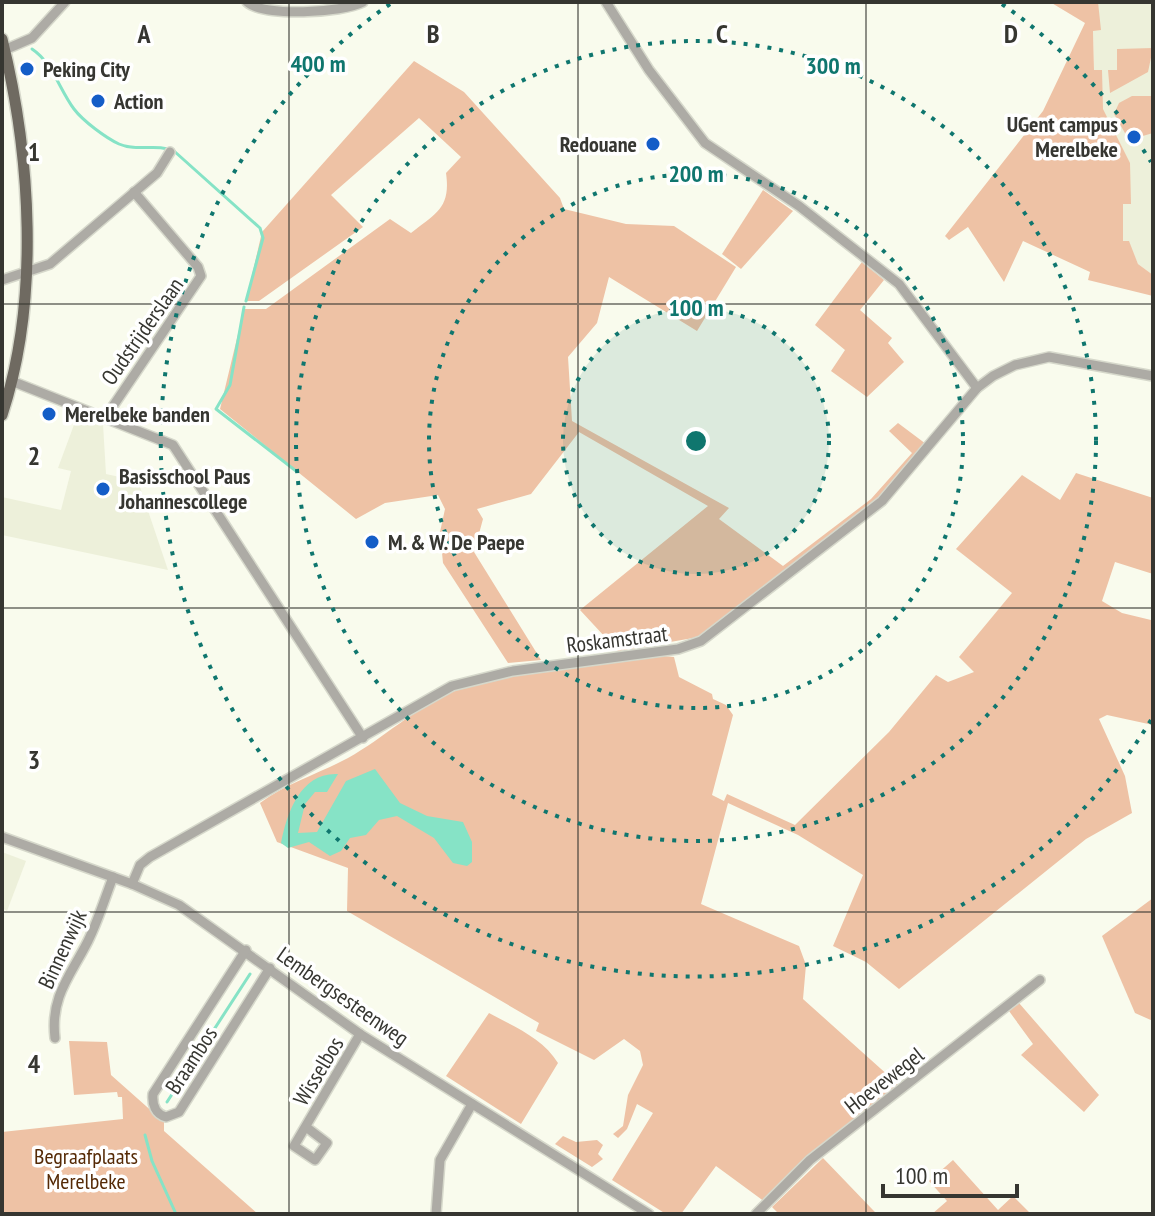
<svg xmlns="http://www.w3.org/2000/svg" width="1155" height="1216" viewBox="0 0 1155 1216" font-family="'PT Sans Narrow',sans-serif">
  <rect width="100%" height="100%" fill="#f9fbed"/>
  <g fill="#edf0da">
    <path d="M1076,2H1153V275L1138,264L1129,243L1102,242L1104,118L1094,71L1093,30Z"/>
    <path d="M78,414L103,424L106,474L138,481L168,570L2,535V497L61,510L71,471L58,468Z"/>
    <path d="M2,852L26,861L7,911L2,908Z"/>
  </g>
  <g fill="#eec2a5">
    <path d="M1050,2H1098L1101,30L1093,31L1094,70H1102L1103,109L1130,163L1131,204H1123V241H1129L1138,264L1153,275V296L1088,280L1090,272L1023,241L1004,282L968,227L949,240L945,236L1043,111L1085,23Z"/>
    <path d="M1153,48L1148,72L1110,93L1108,70H1117V49Z"/>
    <path d="M414,61L464,92L560,198L564,209L626,224L674,226L736,267L697,331L609,277L597,323L568,357L572,421L729,508L719,519L783,566L871,499L912,453L889,431L898,423L926,444L875,504L699,637L618,651L580,610L708,506L579,432L531,494L477,509L483,519L474,552L541,660L508,663L443,563L440,532L445,509L438,495L385,503L356,519L220,409L244,309H266L390,219L411,233C436,213 451,208 446,173L461,157L419,118L331,195L363,227L259,301H246L262,232Z"/>
    <path d="M1132,96H1153V133L1129,140L1114,114L1119,103Z"/>
    <path d="M763,190L793,211L741,269L722,254Z"/>
    <path d="M862,262L884,280L860,310L892,338L888,343L904,362L867,397L831,371L845,350L815,325Z"/>
    <path d="M1076,473L1153,498V574L1115,562L1102,601L1122,613L1151,620L1153,615V725L1107,715L1099,719L1125,776L1132,813L1086,839L899,989L866,962L833,946L863,875L798,835L728,803L701,904L799,946L806,965L803,999L900,1086L765,1202L716,1166L681,1214H666L612,1180L653,1113L637,1104L627,1129L618,1138L613,1134L623,1126L628,1095L643,1065L640,1051L624,1039L594,1060L536,1031L539,1023L347,911L348,868L277,842L260,803C287,783 318,774 348,758C384,738 413,709 452,692C513,666 598,665 664,656L674,657L679,677L712,694L713,699L726,705L733,715L712,795L724,801L727,794L795,825L889,732L936,675L948,682L974,672L959,657L1012,593L956,549L1022,475L1060,500Z"/>
    <path d="M1153,898V1021L1135,1013L1102,936Z"/>
    <path d="M1019,1003L1099,1095L1084,1112L1021,1055L1033,1044L1009,1011Z"/>
    <path d="M489,1013C513,1026 543,1038 558,1063L521,1124L446,1076Z"/>
    <path d="M69,1041L107,1042L111,1075L164,1122V1131L258,1214H2V1132L123,1119L122,1097H118L117,1092L74,1095Z"/>
    <path d="M563,1136L576,1142L597,1140L603,1145L598,1154L603,1159L592,1167L555,1144Z"/>
    <path d="M823,1158L872,1209L877,1214H779L772,1207Z"/>
    <path d="M953,1160L998,1210L1013,1196L1031,1214H932L947,1201L929,1181Z"/>
  </g>
  <path fill="#86e3c6" d="M375,769L400,803L427,816L463,822L472,842V862L467,866L453,863L434,838L397,816L379,820L366,835L350,838L341,851L330,856L309,842L288,848L281,843C287,812 301,772 338,774L327,792H315L305,804L298,833L317,832L346,781Z"/>
  <g fill="none" stroke-linecap="round" stroke-linejoin="round">
    <g stroke="#86e3c6" stroke-width="3">
      <path d="M32,49C53,63 59,89 74,109C83,121 106,138 119,144C137,152 157,143 174,151L260,228L263,238L246,301"/>
      <path d="M244,307L230,385L216,409L296,471"/>
      <path d="M167,1102L250,974"/>
      <path d="M145,1135L152,1161L176,1214"/>
    </g>
    <g stroke="#d6d8cb" stroke-width="12">
      <g id="minor">
        <path d="M247,2C264,17 342,13 363,2"/>
        <path d="M606,2L649,70L705,143L799,206L899,284L977,388"/>
        <path d="M2,51L32,38L65,2"/>
        <path d="M2,280L50,264L157,173L170,152"/>
        <path d="M14,382L173,445L363,738"/>
        <path d="M105,418L201,276L198,267L134,192"/>
        <path d="M2,837L132,884L179,905L360,1034L649,1214"/>
        <path d="M132,884L140,865L150,857L452,686L513,671L678,649L701,641L882,501L977,388L993,376L1015,365L1049,357L1153,376"/>
        <path d="M246,950L153,1094C152,1104 155,1114 166,1117L179,1112L270,968"/>
        <path d="M55,1038C50,996 71,975 88,941C98,921 105,898 113,877"/>
        <path d="M306,1127L327,1143L315,1160L294,1146L360,1034"/>
        <path d="M436,1214L440,1160L472,1104"/>
        <path d="M756,1214L810,1160L1040,980"/>
      </g>
    </g>
    <g stroke="#d6d8cb" stroke-width="14">
      <path id="major" d="M2,39C31,156 40,300 2,415"/>
    </g>
    <use href="#minor" stroke="#adaba5" stroke-width="9"/>
    <use href="#major" stroke="#6f6a61" stroke-width="11"/>
  </g>
  <path fill="none" stroke="#363631" stroke-width="2" stroke-opacity="0.55" d="M289,2V1214M578,2V1214M866,2V1214M2,304H1153M2,608H1153M2,912H1153"/>
  <circle cx="696" cy="441" r="133" fill="#0f766e" fill-opacity=".12"/>
  <g fill="none" stroke="#0f766e" stroke-width="4" stroke-dasharray="4 8">
    <circle cx="696" cy="441" r="133"/>
    <circle cx="696" cy="441" r="267"/>
    <circle cx="696" cy="441" r="400"/>
    <path d="M1151 720A534 534 0 1 1 390 4M1002 4A534 534 0 0 1 1151 162"/>
  </g>
  <g fill="#145dc7" stroke="#fff" stroke-width="3">
    <circle cx="27" cy="69" r="8"/>
    <circle cx="98" cy="101" r="8"/>
    <circle cx="1134" cy="137" r="8"/>
    <circle cx="653" cy="144" r="8"/>
    <circle cx="49" cy="414" r="8"/>
    <circle cx="103" cy="489" r="8"/>
    <circle cx="372" cy="542" r="8"/>
  </g>
  <g text-anchor="middle" stroke-width="7" stroke-linejoin="round" paint-order="stroke">
    <g font-size="22" font-weight="bold" fill="#363631" stroke="#fff" text-anchor="start">
      <text x="43" y="77">Peking City</text>
      <text x="114" y="109">Action</text>
      <text x="1118" y="132" text-anchor="end">UGent campus<tspan x="1118" dy="25">Merelbeke</tspan></text>
      <text x="637" y="152" text-anchor="end">Redouane</text>
      <text x="65" y="422">Merelbeke banden</text>
      <text x="119" y="484">Basisschool Paus<tspan x="119" dy="25">Johannescollege</tspan></text>
      <text x="388" y="550">M. &amp; W. De Paepe</text>
    </g>
    <g font-size="22" fill="#363631" stroke="#fff">
      <text transform="translate(142 331) rotate(-55)" y="8">Oudstrijderslaan</text>
      <text transform="translate(617 639) rotate(-7)" y="8">Roskamstraat</text>
      <text transform="translate(62 949) rotate(-65)" y="8">Binnenwijk</text>
      <text transform="translate(343 996) rotate(35)" y="8">Lembergsesteenweg</text>
      <text transform="translate(191 1060) rotate(-57)" y="8">Braambos</text>
      <text transform="translate(318 1071) rotate(-59)" y="8">Wisselbos</text>
      <text transform="translate(884 1080) rotate(-38)" y="8">Hoevewegel</text>
    </g>
    <g font-size="22" fill="#552a06" stroke="#fff">
      <text x="86" y="1164">Begraafplaats<tspan x="86" dy="25">Merelbeke</tspan></text>
    </g>
  </g>
  <g font-size="26" text-anchor="middle" font-weight="bold" fill="#363631" stroke="#fff" stroke-width="7" stroke-linejoin="round" paint-order="stroke">
    <text x="144" y="43">A</text>
    <text x="433" y="43">B</text>
    <text x="722" y="43">C</text>
    <text x="1011" y="43">D</text>
    <text x="34" y="161">1</text>
    <text x="34" y="465">2</text>
    <text x="34" y="769">3</text>
    <text x="34" y="1073">4</text>
  </g>
  <circle cx="696" cy="441" r="12" fill="#0f766e" stroke="#fff" stroke-width="4"/>
  <g font-size="24" text-anchor="middle" font-weight="bold" fill="#0f766e" stroke="#fff" stroke-width="7" stroke-linejoin="round" paint-order="stroke">
    <text x="318" y="72">400 m</text>
    <text x="833" y="74">300 m</text>
    <text x="696" y="182">200 m</text>
    <text x="696" y="316">100 m</text>
  </g>
  <rect width="1155" height="1216" fill="none" stroke="#363631" stroke-width="8"/>
  <path d="M883 1184v12h134v-12" fill="none" stroke="#363631" stroke-width="4"/>
  <text x="895" y="1184" font-size="24" fill="#363631" stroke="#ffffff" stroke-width="6" paint-order="stroke">100 m</text>
</svg>
